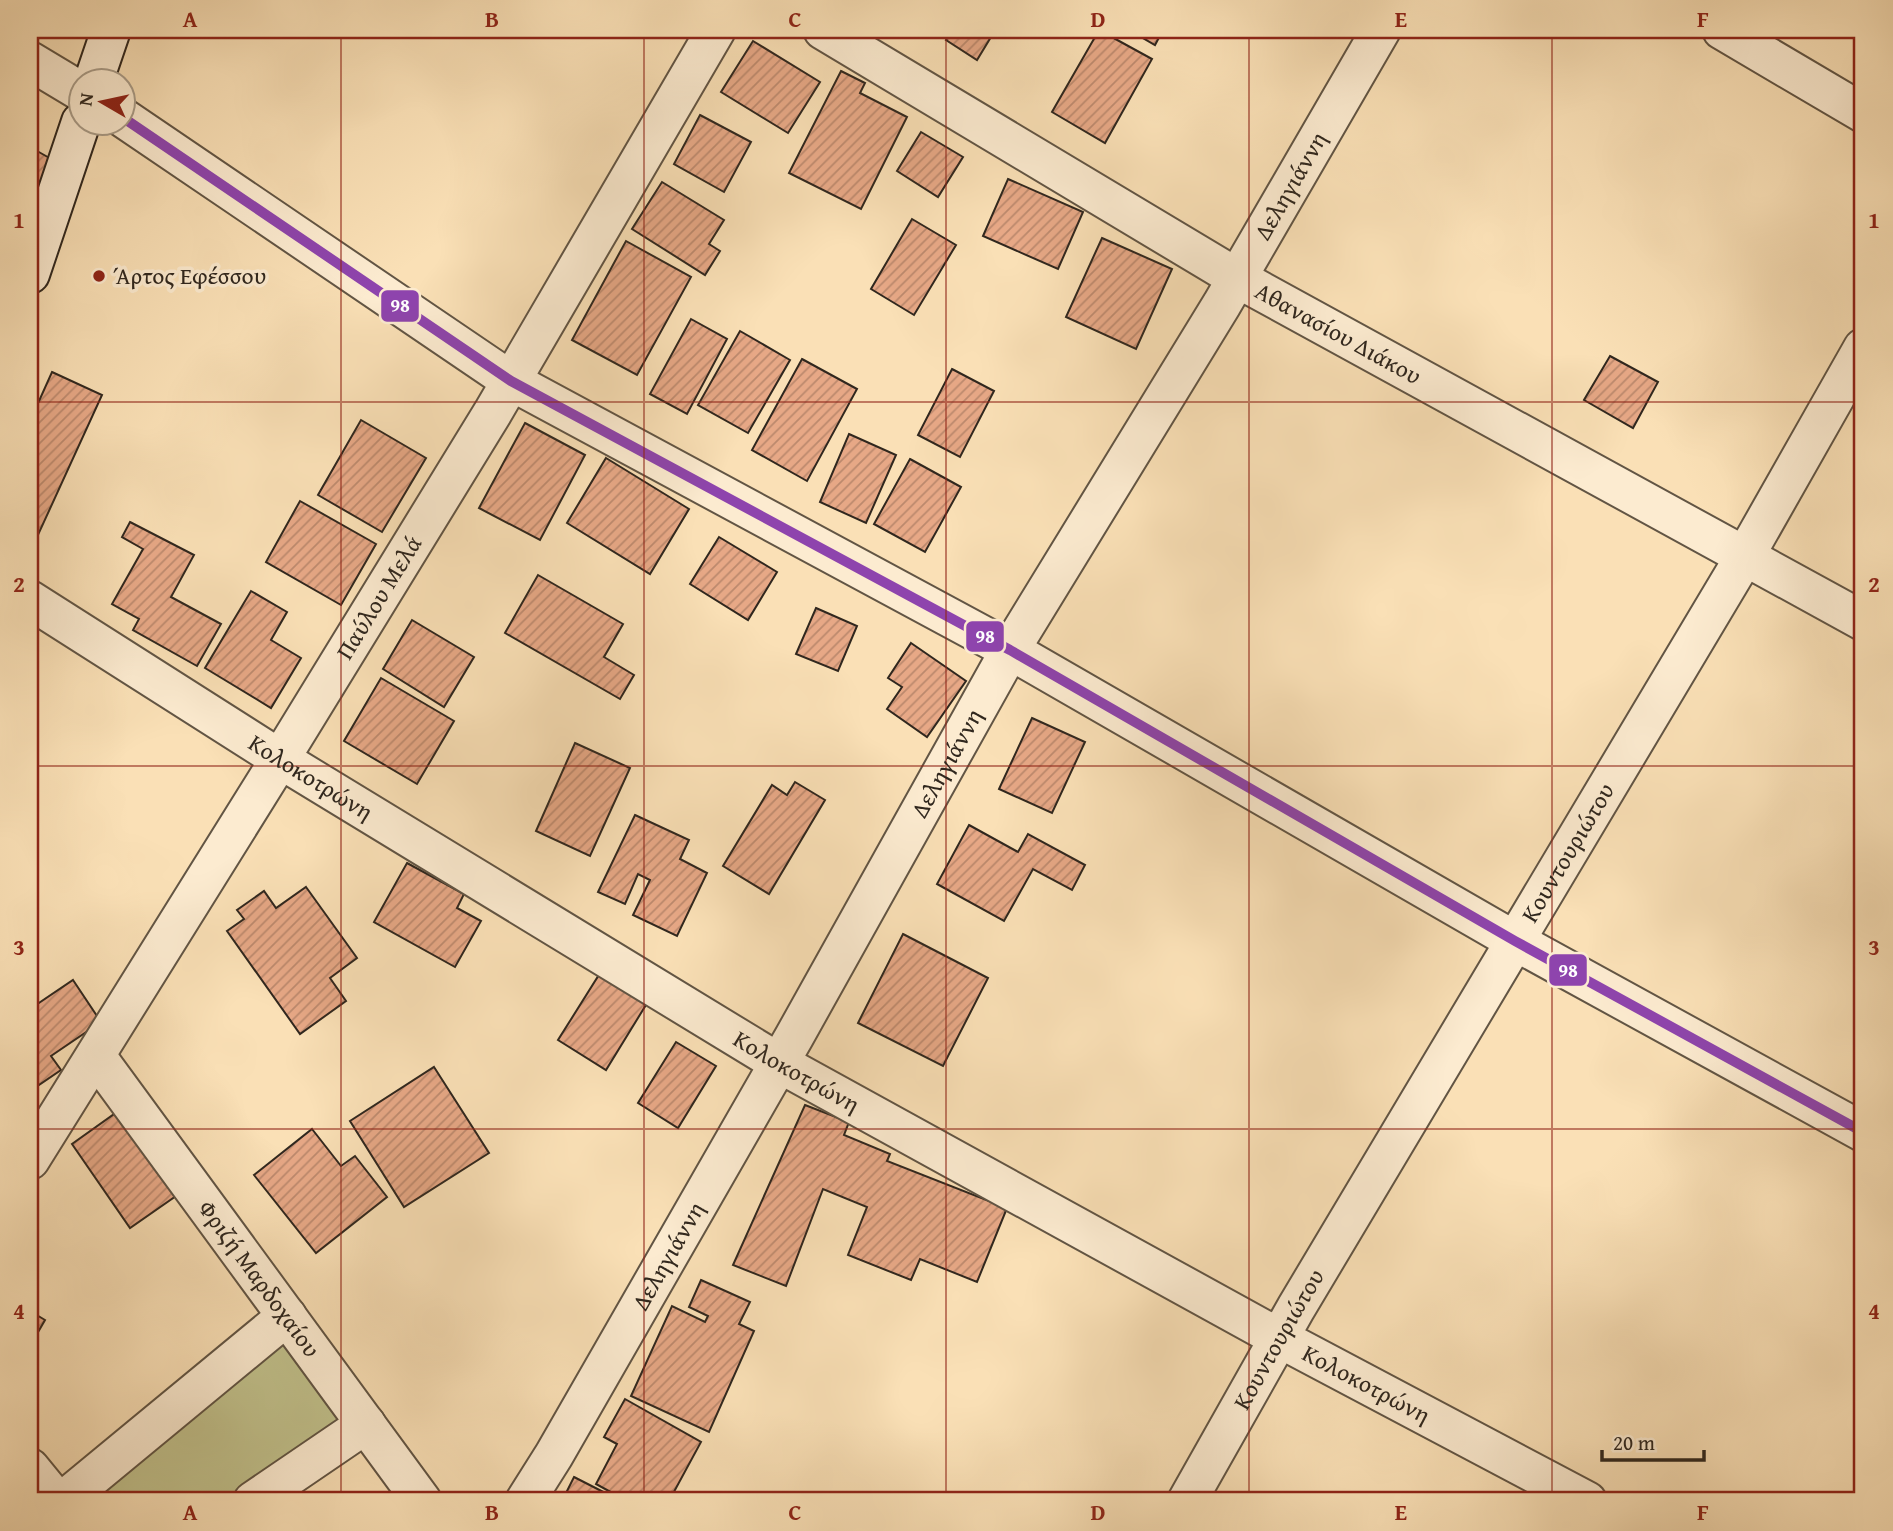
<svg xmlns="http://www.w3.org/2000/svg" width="1893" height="1531" viewBox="0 0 1893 1531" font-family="'Gentium Book Plus',serif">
  <defs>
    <pattern id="building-hatch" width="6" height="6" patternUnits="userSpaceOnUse" patternTransform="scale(1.75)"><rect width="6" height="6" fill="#e7a886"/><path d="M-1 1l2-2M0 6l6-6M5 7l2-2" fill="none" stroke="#bc896d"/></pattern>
  </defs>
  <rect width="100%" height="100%" fill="#fae0b6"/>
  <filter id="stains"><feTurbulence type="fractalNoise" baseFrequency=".00286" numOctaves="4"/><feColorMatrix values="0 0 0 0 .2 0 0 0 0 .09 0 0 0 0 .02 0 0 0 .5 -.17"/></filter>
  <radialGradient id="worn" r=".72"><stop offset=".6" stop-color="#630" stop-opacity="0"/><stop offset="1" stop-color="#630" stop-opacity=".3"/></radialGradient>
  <path fill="#c1c18c" stroke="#787455" stroke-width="2" d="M281,1336L345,1420L227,1501H79Z"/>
  <g fill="url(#building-hatch)" stroke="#30271e" stroke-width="2">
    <path d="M949,30H991L994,32L977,60L946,40L952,32Z"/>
    <path d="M1099,30L1152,59L1105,143L1052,112Z"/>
    <path d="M1129,30H1163L1155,45Z"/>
    <path d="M753,41L820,82L788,133L721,92Z"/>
    <path d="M841,71L865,83L860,93L907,117L861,209L789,173Z"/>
    <path d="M700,115L751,142L724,192L674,164Z"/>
    <path d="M921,132L963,157L938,197L897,171Z"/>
    <path d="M30,147L53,160L30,198Z"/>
    <path d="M1008,179L1083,212L1058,269L983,236Z"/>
    <path d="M662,182L724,220L709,244L720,251L705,275L632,229Z"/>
    <path d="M912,219L956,245L914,315L871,289Z"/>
    <path d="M1102,238L1172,269L1136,349L1066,317Z"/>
    <path d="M626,241L691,277L637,375L572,340Z"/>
    <path d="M691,319L727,339L687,414L650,394Z"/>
    <path d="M740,331L790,360L748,433L698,405Z"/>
    <path d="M1610,356L1658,382L1633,428L1584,400Z"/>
    <path d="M802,359L857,389L807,481L752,450Z"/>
    <path d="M952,369L994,391L960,457L918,435Z"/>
    <path d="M52,372L102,395L32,548L30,547V421Z"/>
    <path d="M361,420L426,458L382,532L318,495Z"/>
    <path d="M525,423L585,455L540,540L479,508Z"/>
    <path d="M849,434L896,455L866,523L820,502Z"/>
    <path d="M606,458L689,509L650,574L567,523Z"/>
    <path d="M910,459L961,487L925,552L874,524Z"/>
    <path d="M300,501L376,544L341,605L266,562Z"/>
    <path d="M130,522L194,555L171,597L221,624L197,666L133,630L139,619L112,604L143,549L122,537Z"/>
    <path d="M719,537L777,572L748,620L690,584Z"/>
    <path d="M538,575L623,624L604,657L634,675L620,699L505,633Z"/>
    <path d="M251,591L287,612L271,640L301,658L271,708L205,668Z"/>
    <path d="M816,608L857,626L838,671L796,654Z"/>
    <path d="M412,620L474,657L444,707L383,669Z"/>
    <path d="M911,643L966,681L927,737L887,709L902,687L888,678Z"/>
    <path d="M381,678L454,721L417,784L344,741Z"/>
    <path d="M1032,718L1085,742L1052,813L999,789Z"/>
    <path d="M575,743L630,768L590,856L536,831Z"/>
    <path d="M795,782L825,800L769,894L723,866L772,785L787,795Z"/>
    <path d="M635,815L689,840L680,859L707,873L677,936L633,915L650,880L638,874L625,904L598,892Z"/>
    <path d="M969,825L1018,852L1028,834L1085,865L1072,890L1033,869L1004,921L937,884Z"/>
    <path d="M407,863L464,894L457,908L481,921L455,967L374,922Z"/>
    <path d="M306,887L357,958L330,978L346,1001L300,1034L227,931L244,919L237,910L264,891L276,908Z"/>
    <path d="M903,934L988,978L943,1066L858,1023Z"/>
    <path d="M602,970L649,1000L606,1070L558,1040Z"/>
    <path d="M73,980L101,1022L51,1056L61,1070L30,1091V1009Z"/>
    <path d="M676,1042L716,1066L678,1128L638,1103Z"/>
    <path d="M434,1067L489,1153L404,1207L350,1121Z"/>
    <path d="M805,1105L849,1122L844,1135L890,1154L887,1161L1007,1208L977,1282L920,1259L911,1280L848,1255L867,1207L823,1189L786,1286L733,1265Z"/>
    <path d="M117,1112L176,1196L130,1228L72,1144Z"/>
    <path d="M312,1129L341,1166L355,1156L387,1197L316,1253L254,1175Z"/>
    <path d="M701,1280L750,1302L739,1324L754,1331L709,1432L631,1396L672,1306L705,1322L708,1316L689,1307Z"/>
    <path d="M30,1311L45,1320L30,1346Z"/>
    <path d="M625,1399L701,1442L669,1501H627L596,1484L617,1444L604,1437Z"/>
    <path d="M574,1477L621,1501H562Z"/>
  </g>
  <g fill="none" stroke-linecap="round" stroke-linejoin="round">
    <g stroke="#625544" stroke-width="42">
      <g id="minor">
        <path d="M1722,30L1863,113"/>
        <path d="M30,61L80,91"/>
        <path d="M122,117L511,381L1010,650L1515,941L1863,1132"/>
        <path id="s1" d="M30,600L280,759L779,1063L1279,1338L1587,1501"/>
        <path id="s2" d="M96,1056L422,1501"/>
        <path id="s3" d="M30,1160L280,759L493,412L716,30"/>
        <path d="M30,1468L57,1501"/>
        <path d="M63,1501L287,1316"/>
        <path d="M253,1501L366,1424"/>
        <path id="s4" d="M525,1501L554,1455L794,1037L1010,650L1222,304L1381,30"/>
      </g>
    </g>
    <g stroke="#625544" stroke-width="42">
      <g id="tertiary">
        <path id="s5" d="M823,30L1237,278L1863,621"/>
        <path id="s6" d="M1187,1501L1296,1308L1745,556L1863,348"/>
      </g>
    </g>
    <g stroke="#30271e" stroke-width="42">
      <g id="secondary">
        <path d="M94,80L111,30"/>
        <path d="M30,274L81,122"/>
      </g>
    </g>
    <use href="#minor" stroke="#fcebd0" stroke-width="38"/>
    <use href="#tertiary" stroke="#fcebd0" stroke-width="38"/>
    <use href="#secondary" stroke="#fcebd0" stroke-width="38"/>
    <g stroke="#fcebd0" stroke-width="16">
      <path id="bus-1" d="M122,117L511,381L1010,650L1515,941L1863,1132"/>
    </g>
    <use href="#bus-1" stroke="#8e44ad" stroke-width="10"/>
  </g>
  <path fill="none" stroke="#8f2418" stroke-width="2" stroke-opacity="0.55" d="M341,30V1501M644,30V1501M946,30V1501M1249,30V1501M1552,30V1501M30,402H1863M30,766H1863M30,1129H1863"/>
  <circle fill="#8f2418" stroke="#fcebd0" stroke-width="2.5" cx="99" cy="276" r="7"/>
  <g text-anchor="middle" stroke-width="7" stroke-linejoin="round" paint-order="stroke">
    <g font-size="24" fill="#30271e" stroke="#fcebd0">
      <text dy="8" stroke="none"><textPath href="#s4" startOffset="1522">Δεληγιάννη</textPath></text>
      <text dy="8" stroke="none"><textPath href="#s5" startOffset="598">Αθανασίου Διάκου</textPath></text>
      <text dy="8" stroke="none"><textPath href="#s3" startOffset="662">Παύλου Μελά</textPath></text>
      <text dy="8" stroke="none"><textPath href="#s4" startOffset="850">Δεληγιάννη</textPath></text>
      <text dy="8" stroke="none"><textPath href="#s1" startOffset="332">Κολοκοτρώνη</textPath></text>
      <text dy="8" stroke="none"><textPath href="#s6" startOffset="752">Κουντουριώτου</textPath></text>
      <text dy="8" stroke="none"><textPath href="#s1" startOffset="900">Κολοκοτρώνη</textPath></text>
      <text dy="8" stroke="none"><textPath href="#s4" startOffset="284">Δεληγιάννη</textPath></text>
      <text dy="8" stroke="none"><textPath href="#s2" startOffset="276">Φριζή Μαρδοχαίου</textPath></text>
      <text dy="8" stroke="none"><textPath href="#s6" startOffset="186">Κουντουριώτου</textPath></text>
      <text dy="8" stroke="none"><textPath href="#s1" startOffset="1550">Κολοκοτρώνη</textPath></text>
    </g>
    <g font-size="24" fill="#30271e" stroke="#fcebd0" text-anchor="start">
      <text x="113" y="284">Άρτος Εφέσσου</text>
    </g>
  </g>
  <g stroke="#fcebd0" stroke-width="2.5">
    <rect x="380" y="289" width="40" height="34" rx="7" fill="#8e44ad"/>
    <rect x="965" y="620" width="40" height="33" rx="7" fill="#8e44ad"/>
    <rect x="1548" y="953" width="40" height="34" rx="7" fill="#8e44ad"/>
  </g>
  <g font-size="19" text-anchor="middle" font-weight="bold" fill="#fff">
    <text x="400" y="312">98</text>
    <text x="985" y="643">98</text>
    <text x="1568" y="977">98</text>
  </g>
  <rect width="1893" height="1531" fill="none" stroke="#fae0b6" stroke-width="77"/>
  <g transform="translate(102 102) rotate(279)"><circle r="33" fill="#fcebd0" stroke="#aa9d89" stroke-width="2"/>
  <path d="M0-5L12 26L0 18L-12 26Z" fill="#8f2418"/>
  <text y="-10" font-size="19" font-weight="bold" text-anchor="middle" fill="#30271e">N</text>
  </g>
  <path d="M1602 1450v10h102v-10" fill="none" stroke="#30271e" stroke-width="3.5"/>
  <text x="1613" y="1450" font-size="21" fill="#30271e" stroke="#fcebd0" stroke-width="5" paint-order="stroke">20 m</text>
  <rect x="38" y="38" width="1816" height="1454" fill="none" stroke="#8f2418" stroke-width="2.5"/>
  <g font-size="23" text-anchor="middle" font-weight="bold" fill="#8f2418">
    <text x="190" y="27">A</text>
    <text x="492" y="27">B</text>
    <text x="795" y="27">C</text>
    <text x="1098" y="27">D</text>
    <text x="1401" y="27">E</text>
    <text x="1703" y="27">F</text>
    <text x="19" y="228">1</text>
    <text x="1874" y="228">1</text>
    <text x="19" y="592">2</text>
    <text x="1874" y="592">2</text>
    <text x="19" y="955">3</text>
    <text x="1874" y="955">3</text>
    <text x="19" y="1319">4</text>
    <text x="1874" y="1319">4</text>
    <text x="190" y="1520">A</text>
    <text x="492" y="1520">B</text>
    <text x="795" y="1520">C</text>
    <text x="1098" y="1520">D</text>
    <text x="1401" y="1520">E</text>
    <text x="1703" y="1520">F</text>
  </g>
  <rect width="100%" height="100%" filter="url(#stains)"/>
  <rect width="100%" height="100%" fill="url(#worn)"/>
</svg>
